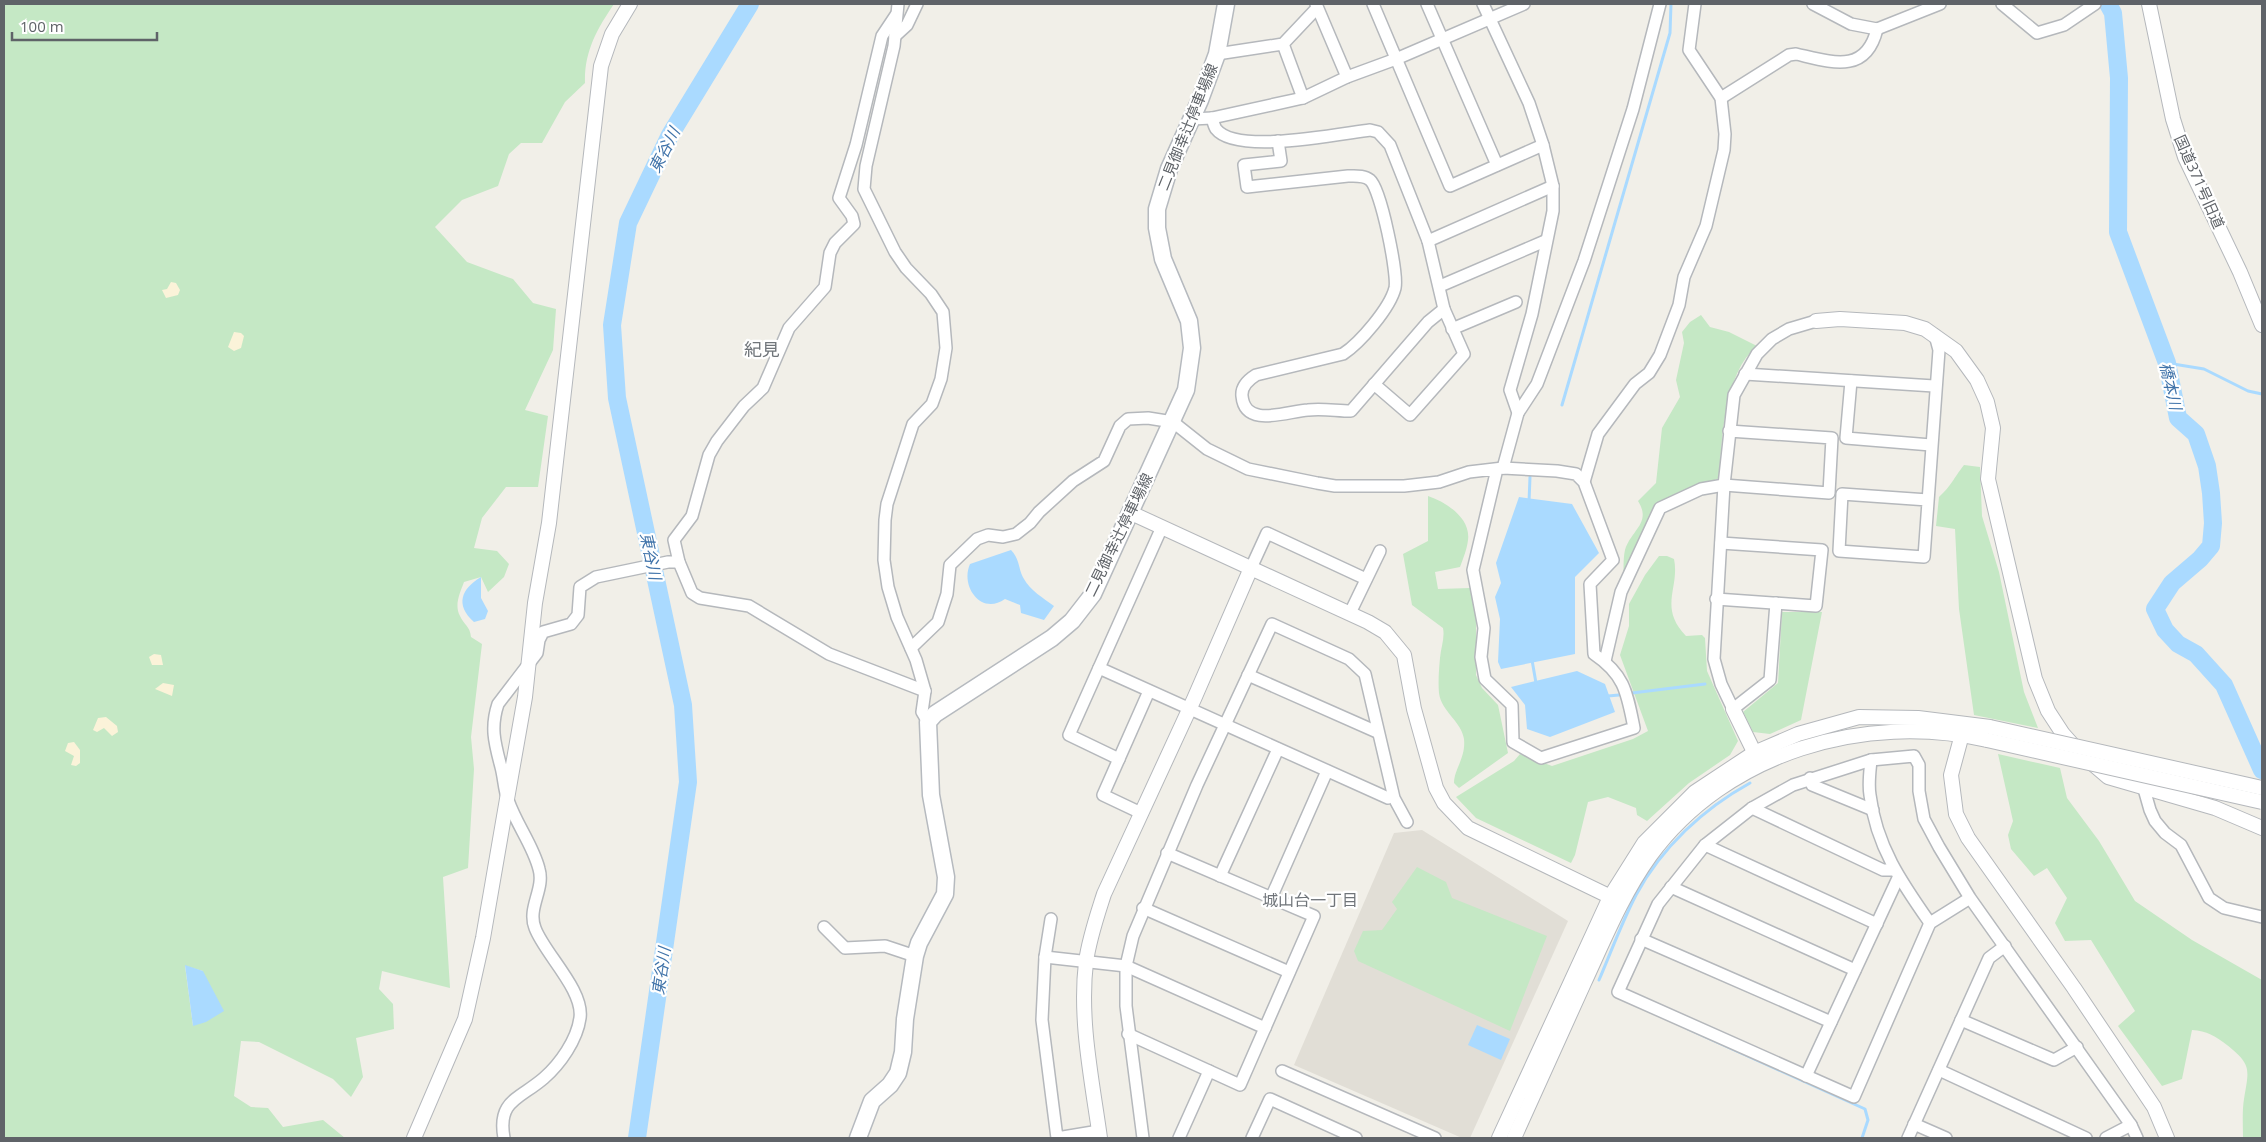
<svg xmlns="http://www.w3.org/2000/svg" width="2266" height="1142" viewBox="0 0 2266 1142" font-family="'Open Sans','Noto Sans JP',sans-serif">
  <rect width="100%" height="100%" fill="#f1efe8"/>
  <path fill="#e1ded6" d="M1422,830L1568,921L1470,1138H1462L1294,1065L1394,833Z"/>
  <g fill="#c5e8c5" fill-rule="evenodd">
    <path d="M4,4H614C597,29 584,52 585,83L565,102L542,143H521L509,154L498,186L462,200L435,227L467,262L513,279L533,303L556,309L553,350L525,410L548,416L538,487H506L482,518L474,548L497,551L509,564L504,577L488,592L481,577L464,582C460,593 454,605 460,616C464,625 470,626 471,637L482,644L471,737L474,769L468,868L443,877L450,988L382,971L379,989L393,1004L394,1029L356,1038L363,1077L351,1097L333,1079L259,1042L241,1041L234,1096L251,1107L268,1108L283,1127L323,1120L345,1138H4ZM185,966L203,971L193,1026Z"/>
    <path d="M1701,315L1710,327L1729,332L1757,346C1724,373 1722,438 1719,478L1658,505L1623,578C1624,569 1623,558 1625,550C1631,530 1652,523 1638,501L1656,483L1662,428L1680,397L1676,380L1684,343L1682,332L1690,322Z"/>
    <path d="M1964,465L1980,467L1982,516L1999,572L2024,692L2038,728L1974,715L1959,609L1955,529L1936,526L1939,497C1952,485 1953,479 1964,465Z"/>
    <path d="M1428,496C1446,502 1471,518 1468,540C1467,549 1463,559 1460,567L1435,572L1438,589L1470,588L1476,619V675L1482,688L1498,705L1508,753L1459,788L1454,783C1454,769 1466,758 1464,739C1462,722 1441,711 1439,693C1438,682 1439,669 1440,658C1441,647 1445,638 1443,628L1412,605L1403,554L1428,541Z"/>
    <path d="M1659,556H1667L1674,559C1680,588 1658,607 1686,636L1702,635L1705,638L1707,671L1738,741L1730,755L1689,783L1647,821L1637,815L1636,808L1608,797L1588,802L1575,855L1571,863L1476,818L1456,797L1514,761L1520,754L1552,766L1633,739L1648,731L1620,655L1629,626V604L1645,575Z"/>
    <path d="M1782,612H1822L1801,720L1770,734L1753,732L1743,712L1778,683Z"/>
    <path d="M1998,754L2060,768L2067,798L2099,841L2135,901L2192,940L2262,980V1138H2243C2243,1126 2242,1111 2244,1099C2249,1069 2252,1065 2227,1045C2215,1036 2207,1031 2192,1030L2182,1079L2162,1086L2118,1026L2135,1011L2091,940L2065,941L2055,923L2067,898L2047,868L2034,876L2011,849L2008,835L2013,821Z"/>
    <path d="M1417,867L1446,882L1452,898L1547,936L1510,1031L1358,961L1354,951L1363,931L1382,930L1397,909L1392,902Z"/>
  </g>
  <g fill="#fbf3d9">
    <path d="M171,282L176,283L180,290L178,295L166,298L162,290L167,289Z"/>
    <path d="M234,332L241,333L244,336L241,348L234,351L228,347Z"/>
    <path d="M154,654L161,655L163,665H152L149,657Z"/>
    <path d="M163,683L174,685L172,696L155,689Z"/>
    <path d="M106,717L117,726L118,732L112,736L104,728L97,732L93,730L98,718Z"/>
    <path d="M74,742L80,750V763L76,766L71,765L74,756L65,751L68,743Z"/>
  </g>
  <g fill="#aadaff">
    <path d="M1519,497L1572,504L1599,553L1575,577V654L1501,669L1498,662L1500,619L1495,597L1501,583L1496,563Z"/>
    <path d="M1011,550C1020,559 1018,569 1024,579C1030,590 1043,598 1054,606L1044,620L1021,613L1020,605L1005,599C981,616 960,586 970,564Z"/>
    <path d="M481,577V598L488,611L485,619L474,622C455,605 461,589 481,577Z"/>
    <path d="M1577,671L1605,684L1615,712L1550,737L1527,729L1525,705L1511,687Z"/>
    <path d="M185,965L203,971L224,1011L206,1022L193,1026Z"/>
    <path d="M1477,1025L1510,1039L1501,1060L1468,1045Z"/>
  </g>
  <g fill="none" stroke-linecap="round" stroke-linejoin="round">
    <g stroke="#aadaff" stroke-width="3">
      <path d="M2167,363L2204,369L2248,391L2262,394"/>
      <path d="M1562,405L1670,33L1671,4"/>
      <path d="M1529,502L1530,477"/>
      <path d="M1532,660L1536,683"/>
      <path d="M1632,693L1705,684"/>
      <path d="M1608,696L1619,695"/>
      <path d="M1599,980C1611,952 1622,922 1636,895C1662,847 1703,809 1750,783"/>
      <path d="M1688,1029L1865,1109L1868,1120L1862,1138"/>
    </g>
    <g stroke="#aadaff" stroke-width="18">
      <path d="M2108,4L2113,13L2119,78L2118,232L2167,363L2178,418L2196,434L2207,466L2211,493L2213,523L2211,546L2200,559L2172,583L2155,609L2165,630L2178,644L2196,654L2224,685L2262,770"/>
      <path d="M637,1138L688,782L683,705L617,398L612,325L628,223L670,135L750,4"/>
    </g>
    <g stroke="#b5b8bc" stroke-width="14">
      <g id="minor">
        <path d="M898,4L894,46L866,166L864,189L895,252L906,268L931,294L943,312L946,348L941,379L932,404L913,424L887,504L885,520L884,560L888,587L897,617L916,660L925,691L922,712L928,722"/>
        <path d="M1316,4L1347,77"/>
        <path d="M1373,4L1450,186L1543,145L1529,103L1483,4"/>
        <path d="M1427,4L1497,165"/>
        <path d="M1813,4L1851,24L1877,29L1940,4"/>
        <path d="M2002,4L2037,33L2064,25L2095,4"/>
        <path d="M896,15L882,36L856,145L839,198L852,216L854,224L835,243L830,253L825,287L789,328L763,388L744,406L717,441L709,455L692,516L674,540L679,562L692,593L700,598L749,606L829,654L925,691"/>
        <path d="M895,36L907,25L917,4"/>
        <path d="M1283,44L1303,98"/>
        <path d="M1217,54L1283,44L1317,8"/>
        <path d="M1721,98L1789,55L1796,54C1831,62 1866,75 1877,29"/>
        <path d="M1212,118C1213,121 1214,126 1216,129C1236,155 1338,134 1370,130L1378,132L1390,145L1428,241L1444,309L1464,354L1410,415L1374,384"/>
        <path d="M1192,119L1212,118L1303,98L1347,77L1396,59L1524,4"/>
        <path d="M1278,141L1281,161L1244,165L1247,187L1348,176C1356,176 1364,175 1370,180C1381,189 1398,274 1395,288C1390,308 1360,343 1343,354L1256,375C1248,380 1241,386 1242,396C1245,429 1288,411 1308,410C1322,408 1337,411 1351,411L1428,322L1444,309"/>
        <path d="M1428,241L1553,186"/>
        <path d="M1440,286L1545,241"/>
        <path d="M1452,329L1516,302"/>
        <path d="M1745,374L1934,386"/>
        <path d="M1851,381L1846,438L1931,445"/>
        <path d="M1518,413L1510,390L1532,314L1553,211V186L1543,145"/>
        <path d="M1503,468L1518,413L1537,384L1584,261L1633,109L1660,4"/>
        <path d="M1584,482L1598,434L1635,384L1649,373L1660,355L1679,305L1684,277L1706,226L1724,150L1725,134L1721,98L1689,50L1695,4"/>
        <path d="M1928,500L1842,494L1839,551L1924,557L1939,350L1935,335"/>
        <path d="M1251,568L1267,533L1366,579"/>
        <path d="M1716,599L1816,606L1822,550L1721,543"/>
        <path d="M1776,603L1770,680L1733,709L1721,684L1714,659L1724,485L1734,395L1757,354L1772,339L1789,329L1816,321"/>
        <path d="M1350,613L1380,551"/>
        <path d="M911,648L938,622L947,594L950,565L977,539L988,535L1003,537L1016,534L1030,523L1039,512L1073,481L1104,461L1120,426L1128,419L1148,418L1173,422L1207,449L1248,469L1317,483L1335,486H1404L1439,482L1469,472L1503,468L1557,471L1576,474L1584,482L1613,560L1590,584L1594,654C1625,675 1627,693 1634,728L1541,758L1513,742L1512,705L1485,679L1481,657L1484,628L1473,570L1497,469"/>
        <path d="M1605,661L1621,592L1660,508L1701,489L1724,485L1829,493L1832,438L1729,431"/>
        <path d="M1099,668L1388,798"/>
        <path d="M1248,675L1377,732"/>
        <path d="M1119,759L1069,735L1162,527"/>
        <path d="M1871,760C1870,771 1868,784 1870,795C1876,846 1902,883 1930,923"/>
        <path d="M1810,778L1812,785L1873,810"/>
        <path d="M2144,789L2150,810L2155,821L2165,833L2181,845L2209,898L2224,908L2262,917"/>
        <path d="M1752,808L1883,870H1893"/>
        <path d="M1141,813L1103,795L1149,691"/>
        <path d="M1705,845L1877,924"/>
        <path d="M1220,876L1278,749"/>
        <path d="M1671,887L1855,970"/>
        <path d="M1271,898L1327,771"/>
        <path d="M1970,898L1930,923L1854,1097L1618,992L1658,904L1705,845L1752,808L1793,785L1871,760L1914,756L1919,765V791L1924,819L1939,847L1970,898L2131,1125L2137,1138"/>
        <path d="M1143,908L1289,972"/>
        <path d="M1051,919L1045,957L1042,1020L1057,1138L1099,1131"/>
        <path d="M824,927L845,948L885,946L915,956"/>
        <path d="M1641,939L1831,1022"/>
        <path d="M1045,957L1126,966L1265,1028"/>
        <path d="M1961,1020L2054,1060L2077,1047"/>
        <path d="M1128,1034L1240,1085L1314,916L1167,853"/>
        <path d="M1939,1070L2086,1138"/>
        <path d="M1282,1071L1435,1138"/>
        <path d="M1806,1076L1898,878"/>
        <path d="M1914,1124L1946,1138"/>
        <path d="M504,1138C497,1100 520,1099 544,1078C560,1064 577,1040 580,1018C584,990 544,953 535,928C527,908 545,889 539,869C533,845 516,824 508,800C504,790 504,778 501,767C495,744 490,728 498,704L537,653L539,640L543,632L571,624L578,615L580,587L596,577L668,562H679"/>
        <path d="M1143,1138L1126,1006V966L1133,936L1197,785L1272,624L1349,659L1365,674L1394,798L1407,822"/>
        <path d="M1179,1138L1209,1071"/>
        <path d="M1252,1138L1270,1099L1356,1138"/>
        <path d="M1908,1138L1989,958L2005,946"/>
        <path d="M2106,1138L2131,1125"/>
      </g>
    </g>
    <g stroke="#b5b8bc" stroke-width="16">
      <g id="tertiary">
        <path d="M2149,4L2173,119L2185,157L2240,272L2262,325"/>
        <path d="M1816,321L1840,319L1905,323L1925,329L1956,351L1977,380L1987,402L1993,428L1988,479L2035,679L2048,711L2063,734L2080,753L2108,777L2215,808L2262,828"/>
        <path d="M1131,513L1368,622L1385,632L1404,655L1414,709L1436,788L1444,803L1468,828L1617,900"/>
        <path d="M1733,709L1758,760"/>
        <path d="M1964,727L1951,775L1956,814L1968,838L2074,988L2154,1107L2167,1138"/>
        <path d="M414,1138L465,1019L483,938L507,799L525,697L535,603L549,523L601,66L612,34L630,4"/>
        <path d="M1100,1138C1092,1080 1079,1020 1086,962C1089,939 1097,916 1104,894L1194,699L1251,568"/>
        <path d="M1499,1138L1610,897L1644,843L1695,792L1754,753L1798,734L1859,717L1918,718L1990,727"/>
        <path d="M1514,1138C1537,1087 1560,1035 1584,983C1604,940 1622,895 1650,856C1726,752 1865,712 1987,740"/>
      </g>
    </g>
    <g stroke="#b6babf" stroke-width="19">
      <path id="secondary" d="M858,1138L872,1101L890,1085L898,1073L903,1052L905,1019L915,956L919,943L945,894L946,877L931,795L928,722L935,714L1052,638L1072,621L1093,594L1186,390L1192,348L1189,321L1163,259L1157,228V209L1169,169L1200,100L1217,54L1226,4"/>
    </g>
    <use href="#minor" stroke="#fff" stroke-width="11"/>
    <use href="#tertiary" stroke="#fff" stroke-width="14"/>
    <use href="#secondary" stroke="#fff" stroke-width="16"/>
    <g stroke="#b5b8bc" stroke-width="16" stroke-linecap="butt">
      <g id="tertiary-bridge">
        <path d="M1990,727L2262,788"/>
        <path d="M1987,740L2262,802"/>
      </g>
    </g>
    <use href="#tertiary-bridge" stroke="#fff" stroke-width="14"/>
  </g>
  <g text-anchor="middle" stroke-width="4.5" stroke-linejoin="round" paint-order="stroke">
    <g font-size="15" fill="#5f6368" stroke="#fff">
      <text transform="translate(1188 127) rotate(-68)" y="5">二見御幸辻停車場線</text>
      <text transform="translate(2199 182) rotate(66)" y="5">国道371号旧道</text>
      <text transform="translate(1119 535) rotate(-64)" y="5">二見御幸辻停車場線</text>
    </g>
    <g font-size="16" font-style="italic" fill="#4174aa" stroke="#fff">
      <text transform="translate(664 150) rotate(-63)" y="6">東谷川</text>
      <text transform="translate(2171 386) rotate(77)" y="6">橋本川</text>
      <text transform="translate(651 556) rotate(78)" y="6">東谷川</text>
      <text transform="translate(661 971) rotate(-82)" y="6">東谷川</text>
    </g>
    <g font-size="16" fill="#70757a" stroke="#fff">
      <text x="1310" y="906">城山台一丁目</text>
    </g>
    <g font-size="18" fill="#70757a" stroke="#fff">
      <text x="762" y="356">紀見</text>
    </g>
  </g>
  <rect width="2266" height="1142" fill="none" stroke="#5f6368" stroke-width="10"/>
  <path d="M12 32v8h145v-8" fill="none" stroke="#5f6368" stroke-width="2.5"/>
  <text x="20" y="32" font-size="15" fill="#5f6368" stroke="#ffffff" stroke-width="4" paint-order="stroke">100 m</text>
</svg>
